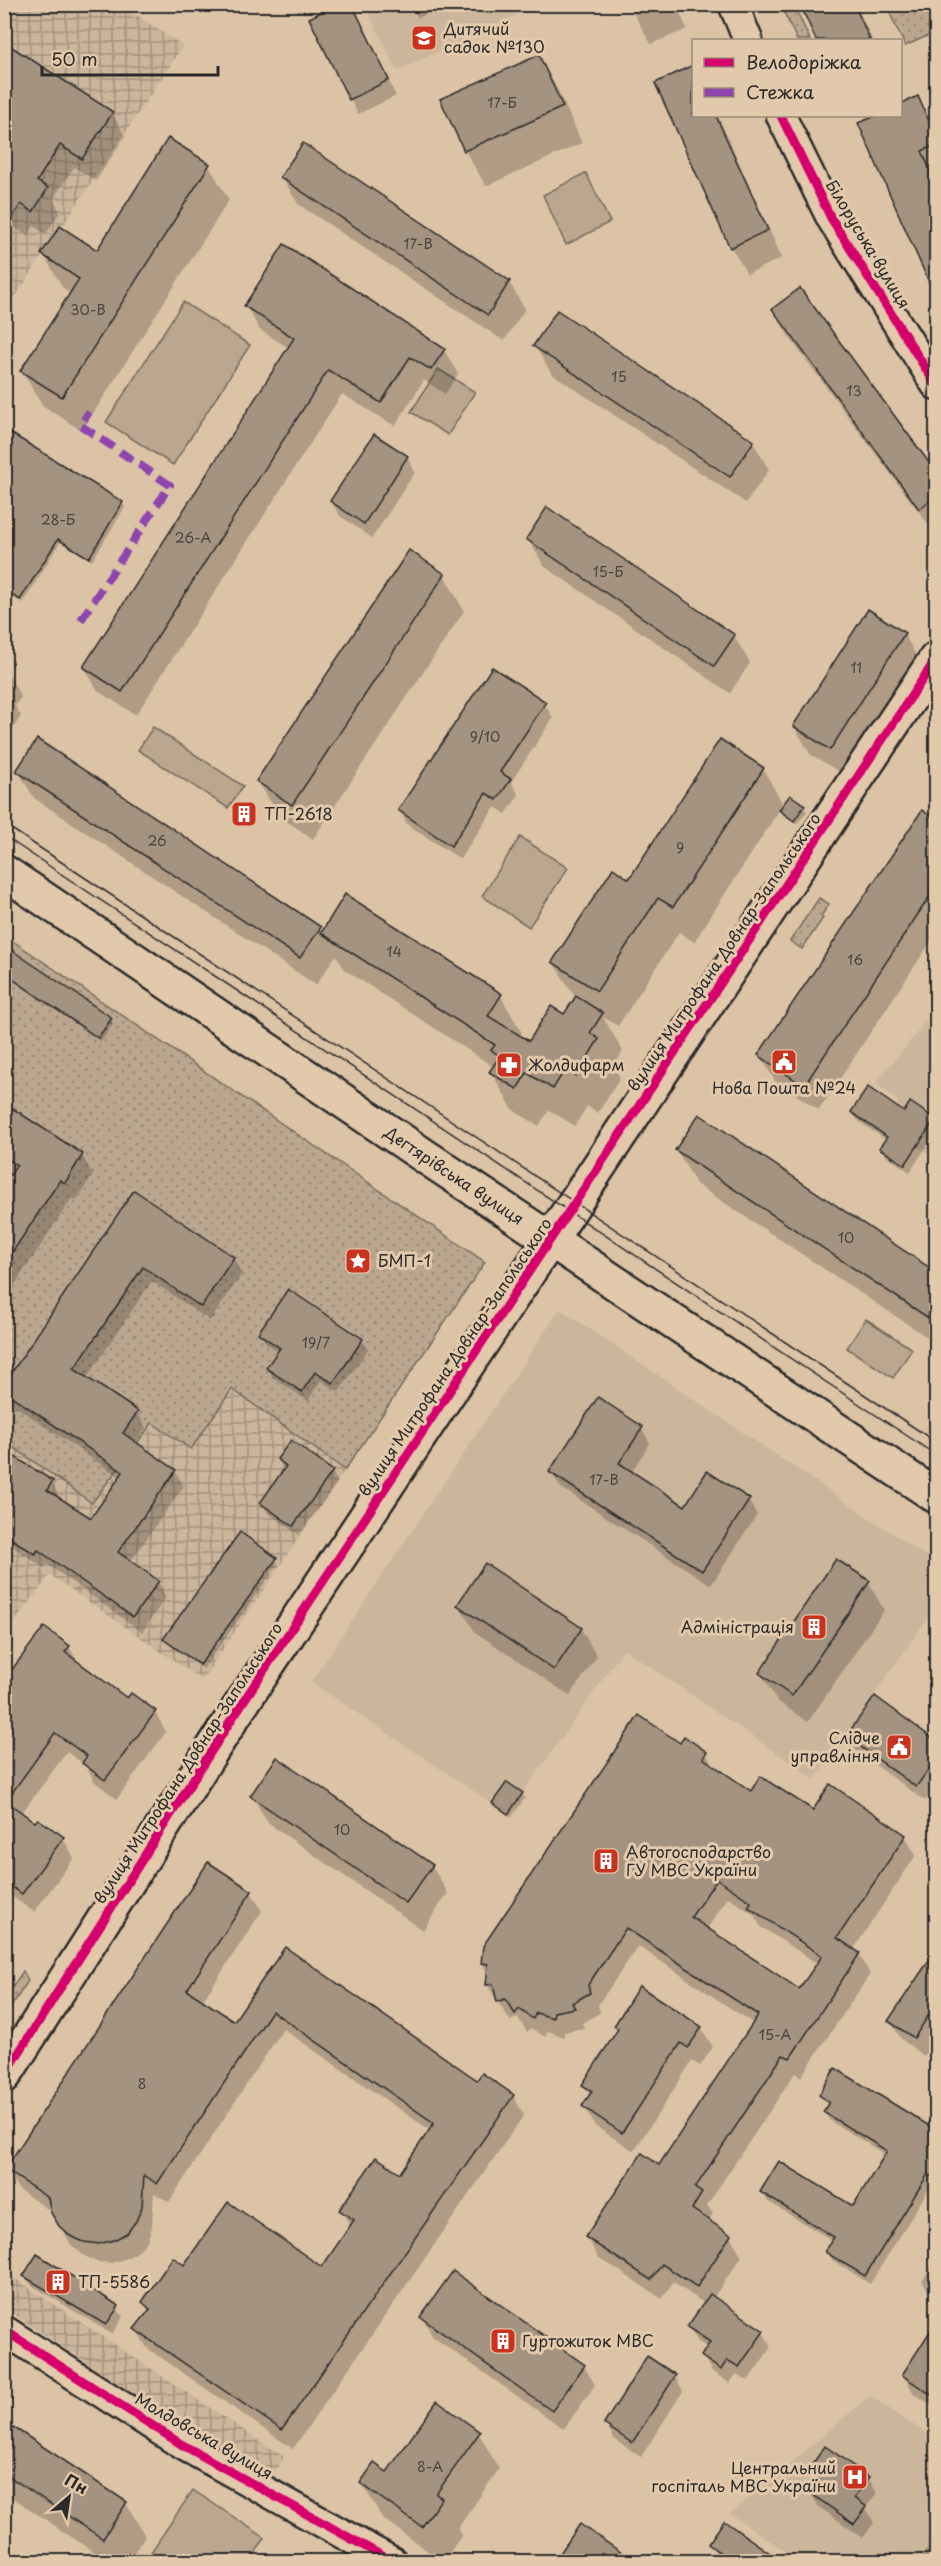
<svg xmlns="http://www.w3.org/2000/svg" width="941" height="2566" viewBox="0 0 941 2566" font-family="'Playpen Sans',sans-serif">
  <defs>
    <pattern id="industrial-grid" width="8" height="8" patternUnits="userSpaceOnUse" patternTransform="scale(1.5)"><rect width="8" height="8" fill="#cbb59b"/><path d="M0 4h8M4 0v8" fill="none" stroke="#a5937f"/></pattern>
    <pattern id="grass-dots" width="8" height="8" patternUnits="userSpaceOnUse" patternTransform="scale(1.5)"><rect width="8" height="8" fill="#bba78f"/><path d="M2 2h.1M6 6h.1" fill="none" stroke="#988875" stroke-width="1.8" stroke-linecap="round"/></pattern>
  </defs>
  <rect width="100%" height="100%" fill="#dcc3a6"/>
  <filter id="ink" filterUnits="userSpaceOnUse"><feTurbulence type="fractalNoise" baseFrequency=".0167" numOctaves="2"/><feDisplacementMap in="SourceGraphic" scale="12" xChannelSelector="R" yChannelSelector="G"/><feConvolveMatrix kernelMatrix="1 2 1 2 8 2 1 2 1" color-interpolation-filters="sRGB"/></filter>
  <g filter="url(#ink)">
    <g fill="#cbb59b">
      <path d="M365,5H537L397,71Z"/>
      <path d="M936,1009V1159L884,1124L899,1102L876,1083Z"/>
      <path d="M560,1309L936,1563V1606L815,1779L624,1649L508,1814L311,1682Z"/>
      <path d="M870,2396L936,2440V2561H800L730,2514Z"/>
    </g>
    <g fill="url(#industrial-grid)">
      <path d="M5,5H121L183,46L5,312Z"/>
      <path d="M232,1388L345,1470L202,1680L50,1575L5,1635V1441L92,1503L152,1423L191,1449Z"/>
      <path d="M4,2271L284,2457L267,2483L5,2308Z"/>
    </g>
    <g fill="url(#grass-dots)" stroke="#73695d" stroke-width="1.5">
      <path d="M785,4L794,5L810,40H797L781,6Z"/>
      <path d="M886,5H933L936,14V32L905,46Z"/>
      <path d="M819,898L829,904L821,916L823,918L802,949L790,941Z"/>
      <path d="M4,935L485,1262L345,1470L232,1389L191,1449L152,1423L92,1503L5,1441Z"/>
      <path d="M23,1971L28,1981L5,2016V1998Z"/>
    </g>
    <g fill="#bba78f" stroke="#73695d" stroke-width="1.5">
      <path d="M586,173L610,222L566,245L543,195Z"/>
      <path d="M183,302L250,345L173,465L106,422Z"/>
      <path d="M438,369L475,392L448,435L411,412Z"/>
      <path d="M153,727L243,786L228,808L138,750Z"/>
      <path d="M520,837L568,868L529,927L482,896Z"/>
      <path d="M866,1319L912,1349L893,1378L847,1348Z"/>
      <path d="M193,2490L265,2538L250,2561H166L151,2552Z"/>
    </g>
    <g fill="#0003" fill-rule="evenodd">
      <path d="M411,4H448L418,18Z"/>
      <path d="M479,4L480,6L462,14L456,4Z"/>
      <path d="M628,4H676L687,29L651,44Z"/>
      <path d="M801,4H856L872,40H818Z"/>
      <path d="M357,15L396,96L358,114L350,99Z"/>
      <path d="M4,44L112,113L125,136L96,181L74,167L53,199L60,212L46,234L34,226L28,236L4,220Z"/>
      <path d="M539,57L559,92L582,143L486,186L465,151L442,100Z"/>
      <path d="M692,68L694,116H718L782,258L747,274L731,247L657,84Z"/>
      <path d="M918,98L936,135V169L932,171L936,182V293L860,124L879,116H900Z"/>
      <path d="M303,145L509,282L525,309L504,341L298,204L282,177Z"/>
      <path d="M209,166L229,200L82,431L42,405L22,371L71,294L63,288L43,254L98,252Z"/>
      <path d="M800,290L936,475V535L789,337L774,309Z"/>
      <path d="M246,306L444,350L458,374L445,394L424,380L395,426L342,394L136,715L98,691L84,667L289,348L260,330Z"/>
      <path d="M535,346L753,442L769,470L746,503L551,373Z"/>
      <path d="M4,431L122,503L125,507L92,561L60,542L23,603L4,592Z"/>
      <path d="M407,457L415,472L372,538L340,516L331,501Z"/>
      <path d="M528,539L734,636L750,663L730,693L544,566Z"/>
      <path d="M444,575L464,611L313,839L279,816L258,781Z"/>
      <path d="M904,634L920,662L846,776L810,754L794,726Z"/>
      <path d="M4,673L10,677L21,697L15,706L21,716L13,729L4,724Z"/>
      <path d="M545,704L553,718L511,782L519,795L506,814L495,807L460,859L408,825L399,810Z"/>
      <path d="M763,769L784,806L790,797L807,811L797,824L784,815L780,809L694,942L679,932L618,1026L603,1017L623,1051L614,1067L620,1078L598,1113L587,1106L575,1126L549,1110L539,1126L513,1110L491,1072L494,1067L345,970L336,955L316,985L34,798L18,771L320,928L323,933L500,995L522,1033L520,1037L530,1043L564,1016L576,999L553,962L630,881Z"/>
      <path d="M922,812L936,822V934L819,1110L775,1081L760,1055Z"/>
      <path d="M4,946L111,1020L113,1024L101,1042L4,974Z"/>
      <path d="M4,1102L7,1107L82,1155L93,1175L76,1201L72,1198L4,1301V1187L13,1174L4,1168Z"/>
      <path d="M910,1104L934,1120L936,1132L910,1172L886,1156L881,1148L886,1140L857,1120L853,1112L904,1114Z"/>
      <path d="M699,1116L936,1273V1343L696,1184L677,1150Z"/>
      <path d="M135,1192L233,1258L242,1274L210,1321L152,1281L86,1379L137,1412L146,1428L135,1443L175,1471L184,1486L130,1562L158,1582L166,1597L142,1632L47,1564L44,1568L4,1541V1451L52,1482L60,1500L91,1520L121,1478L12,1404L4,1392V1386Z"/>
      <path d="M260,1333L362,1340L368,1349L339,1392L321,1380L308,1401L274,1378L268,1368L279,1352L266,1343Z"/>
      <path d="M641,1428L650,1443L631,1473L685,1508L748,1500L757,1515L711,1585L560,1487L551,1472Z"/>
      <path d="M279,1459L332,1472L338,1482L299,1535L267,1512L262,1503L284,1469Z"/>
      <path d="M276,1560L278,1564L203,1669L167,1643L165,1639Z"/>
      <path d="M868,1582L884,1610L808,1722L777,1701L761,1674Z"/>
      <path d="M459,1605L581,1629L597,1656L570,1696L475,1632Z"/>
      <path d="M69,1647L80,1665L127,1700L155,1712L166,1732L117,1799L95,1782L85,1765L67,1752L21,1814L63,1838L74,1858L34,1912L4,1891V1682Z"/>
      <path d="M936,1731V1785L925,1801L856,1751L848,1736L930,1738Z"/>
      <path d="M680,1745L706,1753L715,1768L751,1793L813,1812L905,1836L916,1855L853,1950L859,1954L870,1974L801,2077L795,2073L707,2205L713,2214L708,2221L730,2236L742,2256L713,2298L763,2332L771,2347L748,2381L736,2374L730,2383L711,2371L703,2356L708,2348L698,2342L689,2327L705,2304L673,2282L662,2299L598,2257L587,2237L659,2167L754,2024L638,1946L598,2005L600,2013L582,2023L584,2028L564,2032V2037L548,2031L545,2037L531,2028L527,2032L518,2018L510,2021L487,1985L488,1973L482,1963ZM728,1897L754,1915L761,1927L818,1964L800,1991L707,1929ZM757,1911L829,1959L827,1961L757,1914Z"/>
      <path d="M522,1794L525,1798L511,1818L494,1803Z"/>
      <path d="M252,1796L432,1866L448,1893L423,1930L268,1823Z"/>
      <path d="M251,1892L262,1911L202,2002L235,2023L285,1949L477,2082L513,2096L524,2115L293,2449L147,2348L136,2329L149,2312L144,2302L185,2268L322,2269L351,2228L341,2210L400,2176L431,2131L283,2029L169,2202L154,2193L152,2227L147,2241L137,2252L125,2259L111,2263L96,2262L83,2255L72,2246L52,2212L18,2189L7,2169Z"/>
      <path d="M936,1953V2038L924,2056L901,2039L890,2021Z"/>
      <path d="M615,2026L701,2028L713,2047L700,2066L692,2061L634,2151L595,2126L584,2106L591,2096L584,2085L618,2032Z"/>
      <path d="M836,2070L936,2132V2184L933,2182L870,2284L832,2260L827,2252L833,2241L767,2201L762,2192L853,2208L886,2155L830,2121L825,2112L828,2106L820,2096Z"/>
      <path d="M936,2259V2302L922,2281Z"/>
      <path d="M25,2276L117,2307L123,2317L112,2334L31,2285Z"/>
      <path d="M422,2317L584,2366L595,2385L564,2429L433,2337Z"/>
      <path d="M929,2336L936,2341V2408L914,2394L903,2375Z"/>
      <path d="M675,2376L683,2391L641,2457L614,2439L606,2424Z"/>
      <path d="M4,2422L126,2503L145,2536L128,2562H109L4,2492Z"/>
      <path d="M479,2434L499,2469L458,2528L462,2535L443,2562L382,2518L362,2483Z"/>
      <path d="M825,2448L868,2478L877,2493L866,2508L874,2523L863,2538L819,2507L810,2492L818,2482L810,2469Z"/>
      <path d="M936,2534V2562H919Z"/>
      <path d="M710,2544L781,2562H722Z"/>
    </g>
    <g fill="#a49380" stroke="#2b2b2b" stroke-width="1.5" fill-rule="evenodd">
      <path d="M337,4H352L389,80L349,100L309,18Z"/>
      <path d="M800,4H854L870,40H816Z"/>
      <path d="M4,42L113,112L82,159L60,145L37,181L48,188L33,212L21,204L4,230Z"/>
      <path d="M539,55L563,107L464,151L440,99Z"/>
      <path d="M693,65V116H716L768,230L730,248L655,83Z"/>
      <path d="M918,96L936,137V145L922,151L936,184V298L858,123L876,116H900V104Z"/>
      <path d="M168,138L210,164L62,397L20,371L79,279L41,254L60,226L97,250Z"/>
      <path d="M303,143L510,281L488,315L280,177Z"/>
      <path d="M284,244L445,349L431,370L410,357L381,403L328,370L122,692L83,667L294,338L244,306Z"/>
      <path d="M800,288L936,472V496L919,509L772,309Z"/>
      <path d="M557,310L754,441L730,477L533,346Z"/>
      <path d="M4,429L123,502L89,558L58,539L20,600L4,590Z"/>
      <path d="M374,434L408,456L364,524L330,501Z"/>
      <path d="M547,507L735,635L714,666L526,539Z"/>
      <path d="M409,550L445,574L292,805L256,781Z"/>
      <path d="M868,609L905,633L830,750L793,726Z"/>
      <path d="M492,667L546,702L500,772L511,779L497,800L486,793L451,846L398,810Z"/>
      <path d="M37,739L321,927L300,958L16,771Z"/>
      <path d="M720,739L764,768L673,907L658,898L597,991L552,962L613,868L629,879Z"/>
      <path d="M790,795L805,805L794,821L779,810Z"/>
      <path d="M922,810L936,820V887L804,1086L758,1055Z"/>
      <path d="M345,894L502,994L488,1016L529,1041L551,1006L564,1014L576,996L603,1013L590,1033L599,1039L576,1076L565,1069L553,1089L527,1073L517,1089L489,1072L500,1056L491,1050L495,1045L321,933Z"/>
      <path d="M4,945L112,1018L98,1038L4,973Z"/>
      <path d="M868,1087L904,1112L910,1102L935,1119L905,1165L879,1148L887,1137L851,1112Z"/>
      <path d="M4,1103L83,1154L65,1183L60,1180L4,1265V1184L17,1165L4,1157Z"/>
      <path d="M699,1114L936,1272V1323L675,1150Z"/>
      <path d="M134,1190L234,1257L201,1307L143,1267L74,1369L138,1411L123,1433L176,1470L118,1552L159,1581L133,1617L38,1550L35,1554L4,1534V1450L53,1481L47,1490L91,1518L123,1472L4,1391V1384Z"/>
      <path d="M288,1289L363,1339L333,1383L315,1372L302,1392L266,1368L280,1348L258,1333Z"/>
      <path d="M598,1397L643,1427L619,1463L685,1506L707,1471L750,1499L702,1571L549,1472Z"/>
      <path d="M291,1440L333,1471L293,1526L260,1503L286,1466L277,1459Z"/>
      <path d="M240,1532L277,1558L200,1665L163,1639Z"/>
      <path d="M836,1559L870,1581L792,1696L759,1673Z"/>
      <path d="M485,1563L582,1628L554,1670L457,1605Z"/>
      <path d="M44,1627L70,1646L65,1652L127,1698L131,1693L156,1711L105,1780L82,1763L87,1756L55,1733L6,1801L35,1822L38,1819L64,1837L22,1894L4,1881V1680Z"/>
      <path d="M875,1696L936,1741V1759L916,1787L846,1736Z"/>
      <path d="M639,1715L680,1743L684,1736L707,1752L703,1758L751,1791L760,1776L813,1810L830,1784L906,1835L837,1938L860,1953L790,2058L783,2055L695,2188L702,2193L692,2209L731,2235L697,2287L662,2264L651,2280L585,2237L642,2153L659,2165L758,2015L626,1928L588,1985L590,1993L572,2003L575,2008L554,2012L553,2018L536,2013L533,2019L519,2009L515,2014L505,1999L497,2002L493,1984L486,1985L488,1964L481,1963L483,1946ZM717,1879L751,1902L748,1907L822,1956L799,1989L691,1917Z"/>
      <path d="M277,1757L433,1865L406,1903L250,1796Z"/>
      <path d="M507,1782L523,1793L508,1814L492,1803Z"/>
      <path d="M208,1862L252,1891L187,1990L234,2021L285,1947L477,2080L482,2073L514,2095L282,2430L134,2329L150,2309L142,2302L173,2257L184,2265L228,2202L322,2267L354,2220L339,2210L376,2157L400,2173L434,2123L272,2011L157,2184L144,2175L142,2207L136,2221L127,2233L114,2240L99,2244L84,2242L70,2236L59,2226L51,2213L48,2198L5,2169Z"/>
      <path d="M936,1950V2004L914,2038L888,2021Z"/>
      <path d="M639,1986L702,2027L688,2048L681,2043L622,2133L582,2106L592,2091L582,2085L618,2029L614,2026Z"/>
      <path d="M835,2068L936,2130V2179L928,2174L865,2276L825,2252L834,2237L760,2192L779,2161L853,2206L887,2151L823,2112L829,2102L819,2095Z"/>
      <path d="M37,2254L119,2306L106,2325L23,2276Z"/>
      <path d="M453,2271L585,2365L552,2411L420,2317Z"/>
      <path d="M710,2294L764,2331L739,2367L727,2360L721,2370L701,2356L710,2342L687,2327Z"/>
      <path d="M936,2322V2398L902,2375Z"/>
      <path d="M647,2356L676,2375L632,2443L604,2424Z"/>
      <path d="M437,2401L480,2432L436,2494L442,2498L422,2527L360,2483L374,2463L387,2472Z"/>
      <path d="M4,2421L127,2502L103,2539L4,2473Z"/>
      <path d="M825,2446L869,2477L854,2498L867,2507L854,2524L809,2492L819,2477L809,2469Z"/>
      <path d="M724,2521L783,2562H733L708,2544Z"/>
      <path d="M580,2524L635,2562H554Z"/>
    </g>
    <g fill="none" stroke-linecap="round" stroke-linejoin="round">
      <g stroke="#2b2b2b" stroke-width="33">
        <g id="street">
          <path d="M733,4L748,40"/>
          <path d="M781,116L831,218L936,385"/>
          <path d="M4,2330L181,2444L393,2562"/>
        </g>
      </g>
      <g stroke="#2b2b2b" stroke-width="38">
        <g id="secondary">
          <path id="s1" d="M4,872L429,1159L936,1496"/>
          <path d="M4,2076L233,1717L936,659"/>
        </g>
      </g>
      <use href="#street" stroke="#e3c9ab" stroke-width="28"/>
      <use href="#secondary" stroke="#e3c9ab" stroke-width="33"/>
      <g stroke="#2b2b2b" stroke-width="1.5">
        <path d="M4,824L936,1442"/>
        <path d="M4,836L936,1455"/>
      </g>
      <path stroke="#8e44ad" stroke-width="8" stroke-dasharray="15 8" stroke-linecap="butt" d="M81,620L170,485L80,425L89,412"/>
      <g stroke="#e3c9ab" stroke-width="13">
        <g id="cycleway">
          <path d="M781,116L831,218L936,385"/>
          <path d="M4,2076L233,1717L936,659"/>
          <path d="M4,2330L181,2444L393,2562"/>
        </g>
      </g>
      <use href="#cycleway" stroke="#d6006c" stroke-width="9"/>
    </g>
  </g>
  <defs>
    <g id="school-square" transform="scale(1.35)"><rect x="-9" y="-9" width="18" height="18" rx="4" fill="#c8321e" stroke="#e3c9ab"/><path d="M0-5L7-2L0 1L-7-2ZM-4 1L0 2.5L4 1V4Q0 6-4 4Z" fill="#fff"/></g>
    <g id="building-square" transform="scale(1.35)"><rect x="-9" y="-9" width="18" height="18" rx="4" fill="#c8321e" stroke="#e3c9ab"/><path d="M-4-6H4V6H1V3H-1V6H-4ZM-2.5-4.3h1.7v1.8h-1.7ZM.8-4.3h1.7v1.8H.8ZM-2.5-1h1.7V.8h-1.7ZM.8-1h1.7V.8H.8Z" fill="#fff"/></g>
    <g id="civic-square" transform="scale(1.35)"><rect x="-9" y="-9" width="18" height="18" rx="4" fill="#c8321e" stroke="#e3c9ab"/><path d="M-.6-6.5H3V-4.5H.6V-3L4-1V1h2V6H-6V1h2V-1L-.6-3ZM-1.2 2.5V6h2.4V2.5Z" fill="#fff"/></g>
    <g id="pharmacy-square" transform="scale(1.35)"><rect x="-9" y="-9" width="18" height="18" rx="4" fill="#c8321e" stroke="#e3c9ab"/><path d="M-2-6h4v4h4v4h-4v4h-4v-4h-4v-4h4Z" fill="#fff"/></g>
    <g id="sight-square" transform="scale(1.35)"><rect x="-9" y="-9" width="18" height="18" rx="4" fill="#c8321e" stroke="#e3c9ab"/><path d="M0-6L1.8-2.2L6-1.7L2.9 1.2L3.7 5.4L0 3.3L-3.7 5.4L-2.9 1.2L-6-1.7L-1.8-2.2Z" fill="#fff"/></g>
    <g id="hospital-square" transform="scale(1.35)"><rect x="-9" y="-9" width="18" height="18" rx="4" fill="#c8321e" stroke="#e3c9ab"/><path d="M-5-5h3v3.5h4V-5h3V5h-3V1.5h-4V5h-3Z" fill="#fff"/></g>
  </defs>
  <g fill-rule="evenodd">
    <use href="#school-square" x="424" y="38"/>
    <use href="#building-square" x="244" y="814"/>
    <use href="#civic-square" x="784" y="1062"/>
    <use href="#pharmacy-square" x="509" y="1065"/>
    <use href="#sight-square" x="358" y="1261"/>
    <use href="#building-square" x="814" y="1627"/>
    <use href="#civic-square" x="899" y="1747"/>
    <use href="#building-square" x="606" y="1861"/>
    <use href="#building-square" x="58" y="2282"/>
    <use href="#building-square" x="503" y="2341"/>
    <use href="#hospital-square" x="855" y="2477"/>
  </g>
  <g text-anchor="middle" stroke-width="6" stroke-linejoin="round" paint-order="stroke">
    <g font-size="14" fill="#494540">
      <text x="502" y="108">17-Б</text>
      <text x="418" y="249">17-В</text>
      <text x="88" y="315">30-В</text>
      <text x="619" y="382">15</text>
      <text x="854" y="396">13</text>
      <text x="58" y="525">28-Б</text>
      <text x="193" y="543">26-А</text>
      <text x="608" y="577">15-Б</text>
      <text x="856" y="673">11</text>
      <text x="485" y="742">9/10</text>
      <text x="157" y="846">26</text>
      <text x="680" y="853">9</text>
      <text x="394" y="957">14</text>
      <text x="855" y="965">16</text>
      <text x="846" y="1243">10</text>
      <text x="316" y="1348">19/7</text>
      <text x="604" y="1485">17-В</text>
      <text x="342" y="1835">10</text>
      <text x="775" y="2040">15-А</text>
      <text x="142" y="2089">8</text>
      <text x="430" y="2472">8-А</text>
    </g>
    <g font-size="16" fill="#2b2b2b" stroke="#e3c9ab" text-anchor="start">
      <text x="444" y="35">Дитячий<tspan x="444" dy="18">садок №130</tspan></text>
      <text x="264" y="820">ТП-2618</text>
      <text x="528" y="1071">Жолдифарм</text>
      <text x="784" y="1094" text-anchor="middle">Нова Пошта №24</text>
      <text x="378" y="1267">БМП-1</text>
      <text x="794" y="1633" text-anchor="end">Адміністрація</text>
      <text x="880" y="1744" text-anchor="end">Слідче<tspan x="880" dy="18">управління</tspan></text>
      <text x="626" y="1858">Автогосподарство<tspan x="626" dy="18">ГУ МВС України</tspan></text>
      <text x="78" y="2288">ТП-5586</text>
      <text x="522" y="2347">Гуртожиток МВС</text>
      <text x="836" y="2474" text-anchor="end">Центральний<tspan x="836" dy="18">госпіталь МВС України</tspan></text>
    </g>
    <g font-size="16" fill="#2b2b2b" stroke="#e3c9ab">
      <text transform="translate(868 244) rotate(59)" y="6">Білоруська вулиця</text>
      <text transform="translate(724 952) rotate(-56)" y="6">вулиця Митрофана Довнар-Запольського</text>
      <text dy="6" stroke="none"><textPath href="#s1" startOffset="543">Дегтярівська вулиця</textPath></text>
      <text transform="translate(455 1357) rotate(-56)" y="6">вулиця Митрофана Довнар-Запольського</text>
      <text transform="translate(188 1763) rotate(-57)" y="6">вулиця Митрофана Довнар-Запольського</text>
      <text transform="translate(204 2436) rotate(30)" y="6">Молдовська вулиця</text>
    </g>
  </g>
  <rect width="941" height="2566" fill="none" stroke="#e3c9ab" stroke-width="24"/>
  <rect x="12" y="12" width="917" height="2542" fill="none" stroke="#2b2b2b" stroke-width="2" filter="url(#ink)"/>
  <rect x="692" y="39" width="210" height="78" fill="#e3c9ab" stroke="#998a78" stroke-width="1.5"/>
  <rect x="704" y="58" width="30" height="9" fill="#d6006c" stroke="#998a78" stroke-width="1.5"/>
  <text x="746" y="69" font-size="18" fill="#2b2b2b">Велодоріжка</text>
  <rect x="704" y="88" width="30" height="9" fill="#8e44ad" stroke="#998a78" stroke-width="1.5"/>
  <text x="746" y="99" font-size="18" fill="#2b2b2b">Стежка</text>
  <g transform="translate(69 2497) rotate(29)" stroke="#e3c9ab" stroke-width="4.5" paint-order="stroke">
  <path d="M0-4.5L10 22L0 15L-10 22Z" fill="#2b2b2b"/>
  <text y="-9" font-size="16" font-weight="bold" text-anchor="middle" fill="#2b2b2b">Пн</text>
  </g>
  <path d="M42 66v9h176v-9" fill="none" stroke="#2b2b2b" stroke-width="3"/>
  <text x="51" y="66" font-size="18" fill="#2b2b2b" stroke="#e3c9ab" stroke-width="4.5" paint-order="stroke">50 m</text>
</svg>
